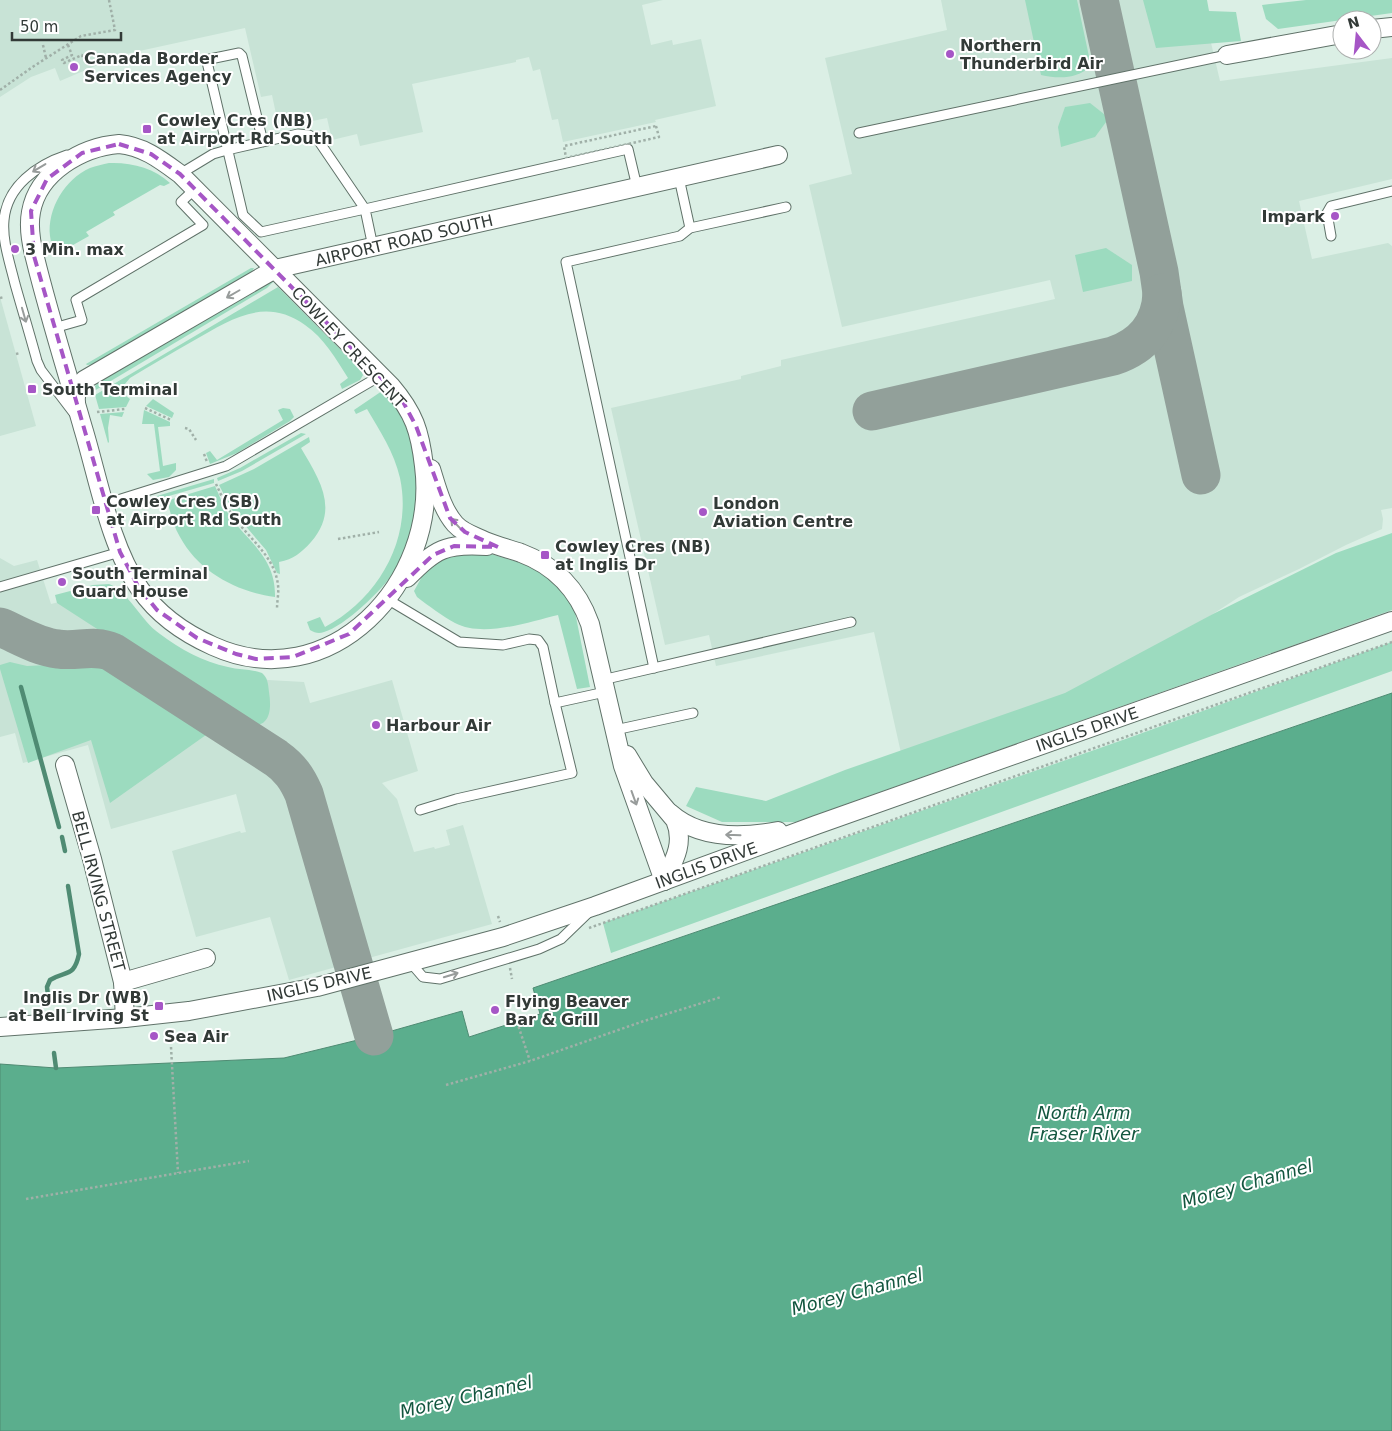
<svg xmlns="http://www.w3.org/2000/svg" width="1392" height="1431" viewBox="0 0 1392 1431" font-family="'DejaVu Sans',sans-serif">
  <rect width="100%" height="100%" fill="#dbefe5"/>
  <g fill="#c8e3d6">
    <path d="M0,0H663L642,5L651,45L672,40L673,45L701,39L716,106L655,120L656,122L563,142L558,119L552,120L540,69L533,71L529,57L516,60V62L412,84L423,132L360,146L357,134L332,140L327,118L279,128L272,95L261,97L245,28L121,55L60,81L55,68L31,77L0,97Z"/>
    <path d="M941,0H1201L1220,81L1392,58V179L1299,201L1312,259L1388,243L1392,246V508L1381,510L1383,519L1382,529L1346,545L1299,569L1239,597L1138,663L1081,693L901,753L874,632L716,666L709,635L665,645L611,408L741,379V376L781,366V360L1055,299L1050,280L842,327L809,185L852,174L825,58L947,30Z"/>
    <path d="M0,297L36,426L0,436Z"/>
    <path d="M0,558L14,566L37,560L51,604L107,590L171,648L243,676L268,680L304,682L310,703L392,680L418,771L382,783L397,799L414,852L434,847L435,849L450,845L446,830L463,825L492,924L289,980L270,917L196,937L172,851L240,831L241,833L246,832L236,794L111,829L88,745L23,763L15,733L0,737Z"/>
  </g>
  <g fill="#9cdbbf">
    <path d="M1025,0H1077L1091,66C1077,79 1059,79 1041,75Z"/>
    <path d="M1143,0H1207L1209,11L1236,12L1241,41L1156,48Z"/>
    <path d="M1306,0H1392V13L1278,29L1266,19L1262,5Z"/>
    <path d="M1090,103L1109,118L1095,137L1061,147L1058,127L1065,107Z"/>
    <path d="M109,163C131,162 154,168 170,183L164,186L160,185L113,212L115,215L86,232L89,236L57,254C52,249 51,242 50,236C47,209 65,179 90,168C96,166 103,164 109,163Z"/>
    <path d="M1106,248L1132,265V281L1083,292L1075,255Z"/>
    <path d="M251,268H254L251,273L97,364L87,365L86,364Z"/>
    <path d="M269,282H273L267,288L94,391L95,386L100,381Z"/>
    <path d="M278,287L360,369L363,375L360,380L342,389L340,384L348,378C336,359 324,338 305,325C264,296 230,320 193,341C172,353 151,365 130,378L119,391L130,399L126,407L99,409L95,395Z"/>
    <path d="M382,391C408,408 420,459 418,489C418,498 416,507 415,515C414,521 414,529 412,534C408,546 401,562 394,572C382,590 345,626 324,632C319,634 315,633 310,630L307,622L320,617L325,627C378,599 413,539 400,478C394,452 380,431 367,409L356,414L354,410Z"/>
    <path d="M153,399L174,413L172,418L146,406Z"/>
    <path d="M283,408L290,409L294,417L290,421L237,453L210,464L206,453L210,451L217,460L283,420L278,410Z"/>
    <path d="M144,410L170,422V426L158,427L163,466L176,463V470L169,477L153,480L147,474L160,471L154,424H142Z"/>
    <path d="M124,412L122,417L110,415L108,428L109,442L108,443L100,414Z"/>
    <path d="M301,433L306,434L242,471L218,481L217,478L240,468Z"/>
    <path d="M309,437L310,442L301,448C319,479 340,509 311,542C301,553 294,559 279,562L280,574L277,573L266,550L232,510L219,485L254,469Z"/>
    <path d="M214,479V483L155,500L157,496Z"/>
    <path d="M215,486C220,497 224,508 231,518C251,544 276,559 275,597C237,592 199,572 180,537C174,527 171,515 168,504L157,507L156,504Z"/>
    <path d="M1392,533V610L796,822H722L686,806L696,787L766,801L845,770L1065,693L1213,614L1336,553Z"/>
    <path d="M477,550L528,565L556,582L574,607L590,687L577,689L558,615C529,622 483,638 455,623C442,616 429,606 417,597L414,591L425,571L444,556Z"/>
    <path d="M109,584C128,591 141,621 160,634C180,649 203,662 228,667C239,670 252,669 262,673C268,678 268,684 269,692C272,711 270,731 244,724L57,603L55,595L93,585Z"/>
    <path d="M1392,642V671L611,953L603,923L1134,736Z"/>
    <path d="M107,655L213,730L110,803L91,740L28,763L0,669V665L10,662L27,666L48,665Z"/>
  </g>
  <path fill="#5bae8d" stroke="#4f8b73" d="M1392,693V1431H0V1064L56,1068L284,1058L374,1036L462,1011L469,1037L540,1014L533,988Z"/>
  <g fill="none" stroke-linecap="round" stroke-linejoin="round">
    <g stroke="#4f8b73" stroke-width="4.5">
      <path d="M21,687L59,827"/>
      <path d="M62,837L65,851"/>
      <path d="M49,1004L47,987L50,980C66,970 74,978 79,954L68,886"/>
      <path d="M54,1053L56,1068"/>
    </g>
    <g stroke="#92a09a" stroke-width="39">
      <path d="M1099,0L1159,272L1164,307L1201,475"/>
      <path d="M872,411L1113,356C1143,346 1161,325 1162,293"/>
      <path d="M0,627C19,635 38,647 58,649C77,652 94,644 112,652L276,758C290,768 297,778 304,794L374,1036"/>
    </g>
    <g stroke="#607269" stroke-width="11">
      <g id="service">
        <path d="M859,133L1227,55"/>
        <path d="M67,155C37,165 7,186 4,220C2,241 10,263 15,284C22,309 30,335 37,361L41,370L73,412"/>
        <path d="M180,174L213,154L227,150L298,134L309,135L318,140L365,209L261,232L243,215L207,62L210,59L239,53L242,56L263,142"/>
        <path d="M679,178L690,228"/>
        <path d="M1331,236L1327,213L1331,206L1392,191"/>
        <path d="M373,247L365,209L628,149L637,187"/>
        <path d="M54,328L82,320L76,300L203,225L181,202L195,189"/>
        <path d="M105,504L226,466L380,376"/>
        <path d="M0,587L120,552"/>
        <path d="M387,599L459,642L503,645L529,639L538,640L543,647L555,703L605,692"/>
        <path d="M654,668L566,262L680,236L690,228L786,207"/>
        <path d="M602,680L851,622"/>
        <path d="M615,730L693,713"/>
        <path d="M420,810L456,799L572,773L555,703"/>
        <path d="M410,962L423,977L440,979L539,949L561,939L590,911"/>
      </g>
    </g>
    <g stroke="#607269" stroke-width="20">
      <g id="minor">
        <path d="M1372,29L1392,27"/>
        <path d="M1227,55L1342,34"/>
        <path d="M119,144C143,146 161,160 180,174L391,386C414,413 420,431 424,466C439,582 330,699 213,646C184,633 158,615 140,589C110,547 98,477 83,428C67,372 49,315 35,258C31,243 28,228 31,212C38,172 82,147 119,144Z"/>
        <path d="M76,403C75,394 77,387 84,380L275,269L778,155"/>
        <path d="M431,469C437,488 442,509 455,524C463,533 475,536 485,541C497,546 509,549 521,553C556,566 578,590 590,624L623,766L664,881"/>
        <path d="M407,578C436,549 445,543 487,546"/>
        <path d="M627,755L644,783L675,820C685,843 674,861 664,881"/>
        <path d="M65,765L92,859L123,982L125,1018"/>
        <path d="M670,813C699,839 742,838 778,831"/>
        <path d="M123,982L206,958"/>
        <path d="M0,1027L125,1018L189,1011L317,987L503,937L595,906L816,825L1392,621"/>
      </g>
    </g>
    <g stroke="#a0b0a8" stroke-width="2.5" stroke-dasharray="2.5 2.5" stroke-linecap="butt">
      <path d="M43,45L46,58"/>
      <path d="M68,45L72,55L62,60L64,63L82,55L83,58"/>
      <path d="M0,90L34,66L81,36L115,30L109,0"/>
      <path d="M656,126L659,137L566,158L564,146Z"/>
      <path d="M0,298L4,297"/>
      <path d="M16,354L20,353"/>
      <path d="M145,408L171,420"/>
      <path d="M97,412L125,409"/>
      <path d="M185,428L189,429L196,440"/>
      <path d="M204,454L207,462"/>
      <path d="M216,484C222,497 228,510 237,521C252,541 275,558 278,585C279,593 277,601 277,609"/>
      <path d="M338,539L379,532"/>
      <path d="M498,916L500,922"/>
      <path d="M589,928L1392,642"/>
      <path d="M510,968L512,979"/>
      <path d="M517,1022L530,1061"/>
      <path d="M171,1047L178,1173"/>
      <path d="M446,1085L530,1061L641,1022L721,997"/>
      <path d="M26,1199L249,1161"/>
    </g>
    <use href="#service" stroke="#fff" stroke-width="9"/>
    <use href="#minor" stroke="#fff" stroke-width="18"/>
  </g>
  <defs><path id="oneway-shaft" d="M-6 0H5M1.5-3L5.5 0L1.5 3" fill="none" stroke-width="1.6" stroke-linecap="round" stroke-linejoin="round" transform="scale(1.25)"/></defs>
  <g stroke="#989c9b">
    <use href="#oneway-shaft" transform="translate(39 168) rotate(149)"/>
    <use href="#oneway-shaft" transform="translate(233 294) rotate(150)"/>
    <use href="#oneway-shaft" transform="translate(24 315) rotate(74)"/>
    <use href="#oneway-shaft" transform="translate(456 524) rotate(-134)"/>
    <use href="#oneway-shaft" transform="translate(634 798) rotate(70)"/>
    <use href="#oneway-shaft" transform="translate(733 835) rotate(-178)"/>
    <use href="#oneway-shaft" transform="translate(451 975) rotate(-17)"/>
  </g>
  <path fill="none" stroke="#a656c6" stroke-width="4" stroke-dasharray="10 6" stroke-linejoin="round" d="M119,144L151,154L180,174L401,398L416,426L450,518L465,532L498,547L454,546L433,555L349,634L293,657L256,659L236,654L197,638L157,610L139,588L120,552L34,256L31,211L47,179L82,153Z"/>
  <g fill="#a656c6" stroke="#fff" stroke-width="2">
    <circle cx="950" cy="54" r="5"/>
    <circle cx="74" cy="67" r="5"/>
    <rect x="142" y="124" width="10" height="10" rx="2.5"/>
    <circle cx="1335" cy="216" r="5"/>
    <circle cx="15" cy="249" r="5"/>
    <rect x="27" y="384" width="10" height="10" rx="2.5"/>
    <rect x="91" y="505" width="10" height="10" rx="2.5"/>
    <circle cx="703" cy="512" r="5"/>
    <rect x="540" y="550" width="10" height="10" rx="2.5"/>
    <circle cx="62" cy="582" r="5"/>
    <circle cx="376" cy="725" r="5"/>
    <rect x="154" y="1001" width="10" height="10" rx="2.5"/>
    <circle cx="495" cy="1010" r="5"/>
    <circle cx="154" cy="1036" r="5"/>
  </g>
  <g text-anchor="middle" stroke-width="4" stroke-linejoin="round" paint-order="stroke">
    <g font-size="16" font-weight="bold" fill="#323a37" stroke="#fff" text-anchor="start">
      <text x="960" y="51">Northern<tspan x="960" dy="18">Thunderbird Air</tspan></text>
      <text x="84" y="64">Canada Border<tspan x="84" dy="18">Services Agency</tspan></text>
      <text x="157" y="126">Cowley Cres (NB)<tspan x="157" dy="18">at Airport Rd South</tspan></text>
      <text x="1325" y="222" text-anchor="end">Impark</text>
      <text x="25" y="255">3 Min. max</text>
      <text x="42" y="395">South Terminal</text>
      <text x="106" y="507">Cowley Cres (SB)<tspan x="106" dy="18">at Airport Rd South</tspan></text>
      <text x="713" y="509">London<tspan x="713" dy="18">Aviation Centre</tspan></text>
      <text x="555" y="552">Cowley Cres (NB)<tspan x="555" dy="18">at Inglis Dr</tspan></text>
      <text x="72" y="579">South Terminal<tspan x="72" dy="18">Guard House</tspan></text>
      <text x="386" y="731">Harbour Air</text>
      <text x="149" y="1003" text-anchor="end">Inglis Dr (WB)<tspan x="149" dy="18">at Bell Irving St</tspan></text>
      <text x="505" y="1007">Flying Beaver<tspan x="505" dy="18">Bar &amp; Grill</tspan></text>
      <text x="164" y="1042">Sea Air</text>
    </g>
    <g font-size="16" fill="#323a37" stroke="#fff">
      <text transform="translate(404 240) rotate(-13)" y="6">AIRPORT ROAD SOUTH</text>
      <text transform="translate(349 347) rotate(47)" y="6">COWLEY CRESCENT</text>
      <text transform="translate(1087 729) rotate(-19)" y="6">INGLIS DRIVE</text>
      <text transform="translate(706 865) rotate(-20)" y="6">INGLIS DRIVE</text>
      <text transform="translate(99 891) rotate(75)" y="6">BELL IRVING STREET</text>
      <text transform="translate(319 984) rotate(-13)" y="6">INGLIS DRIVE</text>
    </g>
    <g font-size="18" font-style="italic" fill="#13563f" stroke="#fff">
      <text x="1084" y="1119">North Arm<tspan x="1084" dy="21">Fraser River</tspan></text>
      <text transform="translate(1247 1184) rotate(-16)" y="6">Morey Channel</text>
      <text transform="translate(857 1292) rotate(-15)" y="6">Morey Channel</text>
      <text transform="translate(466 1397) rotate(-13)" y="6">Morey Channel</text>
    </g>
  </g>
  <g transform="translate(1357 35) rotate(344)"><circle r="24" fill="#ffffff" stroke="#adb0af"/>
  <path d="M0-4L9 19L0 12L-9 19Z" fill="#a656c6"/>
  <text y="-8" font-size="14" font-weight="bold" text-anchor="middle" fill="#323a37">N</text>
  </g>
  <path d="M12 32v8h109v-8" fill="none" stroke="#323a37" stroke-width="2.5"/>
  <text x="20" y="32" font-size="15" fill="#323a37" stroke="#ffffff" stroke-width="4" paint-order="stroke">50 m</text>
</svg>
